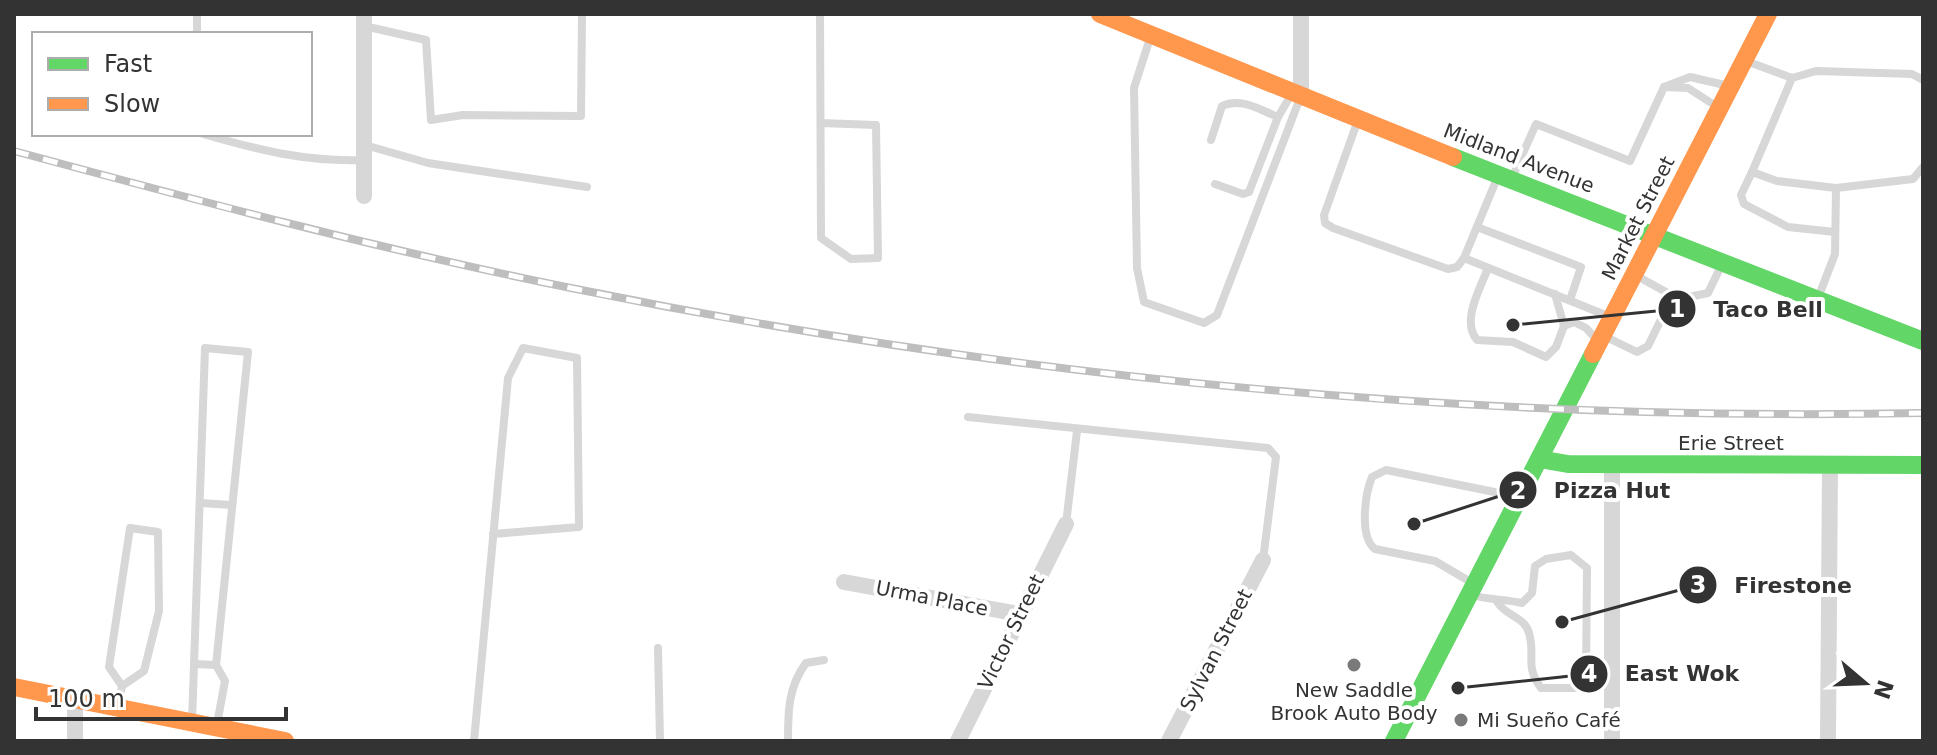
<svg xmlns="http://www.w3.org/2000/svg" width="1937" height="755" viewBox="0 0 1937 755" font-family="'DejaVu Sans',sans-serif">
  <rect width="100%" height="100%" fill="#fff"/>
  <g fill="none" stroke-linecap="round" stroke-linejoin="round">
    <g stroke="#d7d7d7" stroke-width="8">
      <path d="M197,14V34"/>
      <path d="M820,14L821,238L851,259L878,258L876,125L821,123"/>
      <path d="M364,26L426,40L431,120L463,115L581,116L582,14"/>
      <path d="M1151,35L1134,88L1137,268L1144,302L1204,323L1217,315L1300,98"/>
      <path d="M1746,61L1792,78L1816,71L1912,74L1923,80"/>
      <path d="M1792,78L1752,172L1777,181L1836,188L1835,254L1818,298"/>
      <path d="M1719,108L1688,88L1664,87L1690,77L1729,86"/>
      <path d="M1358,120L1324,215L1325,223L1333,228L1448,269L1457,267L1464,258L1498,176"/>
      <path d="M203,134C258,150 306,162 364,160"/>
      <path d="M1211,140L1222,106C1241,97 1260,110 1278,117L1291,95"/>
      <path d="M365,145L428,163L587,187"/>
      <path d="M1752,172L1741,195L1744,204L1788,227L1835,232"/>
      <path d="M1512,178L1536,124L1630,161L1664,87"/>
      <path d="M1215,184L1243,194L1249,192L1278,117"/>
      <path d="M1836,188L1913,179L1923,167"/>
      <path d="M1477,227L1581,267L1570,300"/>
      <path d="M1464,258L1608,316"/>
      <path d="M1488,268C1480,289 1461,321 1477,340L1513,342L1546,357L1556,347L1564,326L1574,322L1586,328L1598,341"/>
      <path d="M1635,275L1666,292L1670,301"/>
      <path d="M1555,294L1564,326"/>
      <path d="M1670,301L1708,293L1722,264"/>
      <path d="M1604,336L1637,352L1648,346L1670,301"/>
      <path d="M968,417L1268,448L1276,457L1263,560"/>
      <path d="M200,503L232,505"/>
      <path d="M1066,524L1077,431"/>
      <path d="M1474,584L1435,561L1375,549C1359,537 1365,494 1372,477L1386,470L1519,497"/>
      <path d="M1471,595C1489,600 1504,599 1522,603L1532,593L1535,566L1546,559L1571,555L1587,568L1586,678L1575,688H1541C1524,665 1536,657 1529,633C1525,617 1506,616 1498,603"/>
      <path d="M658,648L660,741"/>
      <path d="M194,664L216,665"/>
      <path d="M118,707L122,686L144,671L159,611L158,532L130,528L109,667L122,686"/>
      <path d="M192,722L205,348L248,352L216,665L225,681L217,724"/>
      <path d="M474,741L508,378L523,348L577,358L579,527L493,534"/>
      <path d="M788,741C788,712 788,687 806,663L824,660"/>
    </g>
    <g stroke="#d7d7d7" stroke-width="16">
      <path d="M1301,14V98"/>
      <path d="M364,196V14"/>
      <path d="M1612,464V741"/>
      <path d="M844,582L1019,614"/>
      <path d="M75,741V699"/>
      <path d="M958,741L1066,524"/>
      <path d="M1169,741L1263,560"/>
      <path d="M1828,741L1830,465"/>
    </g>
    <g stroke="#63d668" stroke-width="18">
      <path d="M1453,157L1923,341"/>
      <path d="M1539,459L1568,464L1923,465"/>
      <path d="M1394,741L1593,354"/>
    </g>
    <g stroke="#ff974d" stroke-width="18">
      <path d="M1100,14L1453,157"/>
      <path d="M1593,354L1768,14"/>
      <path d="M14,687L285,741"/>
    </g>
    <g stroke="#bebebe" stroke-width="8">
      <path id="rail" d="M14,151C199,201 383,250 571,288C1013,378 1471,422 1923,413"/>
    </g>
    <use href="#rail" stroke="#fff" stroke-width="5" stroke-dasharray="15" stroke-linecap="butt"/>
  </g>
  <g fill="#7a7a7a" stroke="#fff" stroke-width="3">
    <circle cx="1354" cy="665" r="8"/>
    <circle cx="1461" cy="720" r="8"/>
  </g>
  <g text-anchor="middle" stroke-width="8" stroke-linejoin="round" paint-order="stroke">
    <g font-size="20" fill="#333" stroke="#fff">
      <text transform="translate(1519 158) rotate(21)" y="7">Midland Avenue</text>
      <text transform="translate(1638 218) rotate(-63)" y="7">Market Street</text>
      <text x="1731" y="450">Erie Street</text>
      <text transform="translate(932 598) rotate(11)" y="7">Urma Place</text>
      <text transform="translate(1011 632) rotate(-64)" y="7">Victor Street</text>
      <text transform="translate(1216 650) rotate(-63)" y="7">Sylvan Street</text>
    </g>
    <g font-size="20" fill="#333" stroke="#fff">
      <text x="1354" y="697">New Saddle<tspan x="1354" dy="23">Brook Auto Body</tspan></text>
      <text x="1477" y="727" text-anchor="start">Mi Sueño Café</text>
    </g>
  </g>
  <path fill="none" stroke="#333" stroke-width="3" d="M1513 325L1677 309M1414 524L1518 490M1562 622L1698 585M1458 688L1589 674"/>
  <g fill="#333" stroke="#fff" stroke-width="3">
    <circle cx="1513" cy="325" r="8"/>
    <circle cx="1414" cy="524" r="8"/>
    <circle cx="1562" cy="622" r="8"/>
    <circle cx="1458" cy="688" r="8"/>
    <circle cx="1677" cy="309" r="20"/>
    <circle cx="1518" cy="490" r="20"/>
    <circle cx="1698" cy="585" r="20"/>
    <circle cx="1589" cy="674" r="20"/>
  </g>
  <g font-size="24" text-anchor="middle" font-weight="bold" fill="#fff">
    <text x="1677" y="317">1</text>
    <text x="1518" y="499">2</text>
    <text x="1698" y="593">3</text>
    <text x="1589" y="682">4</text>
  </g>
  <g font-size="22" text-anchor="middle" font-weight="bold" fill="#333" stroke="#fff" stroke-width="8" stroke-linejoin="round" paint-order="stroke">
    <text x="1768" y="317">Taco Bell</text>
    <text x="1612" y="498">Pizza Hut</text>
    <text x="1793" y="593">Firestone</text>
    <text x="1682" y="681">East Wok</text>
  </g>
  <rect width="1937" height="755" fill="none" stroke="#333333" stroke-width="32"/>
  <rect x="32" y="32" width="280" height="104" fill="#ffffff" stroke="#adadad" stroke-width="2"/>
  <rect x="48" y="58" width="40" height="12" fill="#63d668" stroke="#adadad" stroke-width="2"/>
  <text x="104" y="72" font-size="24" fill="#333333">Fast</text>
  <rect x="48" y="98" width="40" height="12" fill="#ff974d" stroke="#adadad" stroke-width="2"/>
  <text x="104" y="112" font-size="24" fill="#333333">Slow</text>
  <g transform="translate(1865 683) rotate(109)" stroke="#ffffff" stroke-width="6" paint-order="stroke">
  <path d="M0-6L14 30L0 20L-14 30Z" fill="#333333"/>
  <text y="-12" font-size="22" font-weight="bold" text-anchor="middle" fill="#333333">N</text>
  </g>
  <path d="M36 707v12h250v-12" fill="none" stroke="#333333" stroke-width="4"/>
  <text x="48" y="707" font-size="24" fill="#333333" stroke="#ffffff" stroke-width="6" paint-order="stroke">100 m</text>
</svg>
